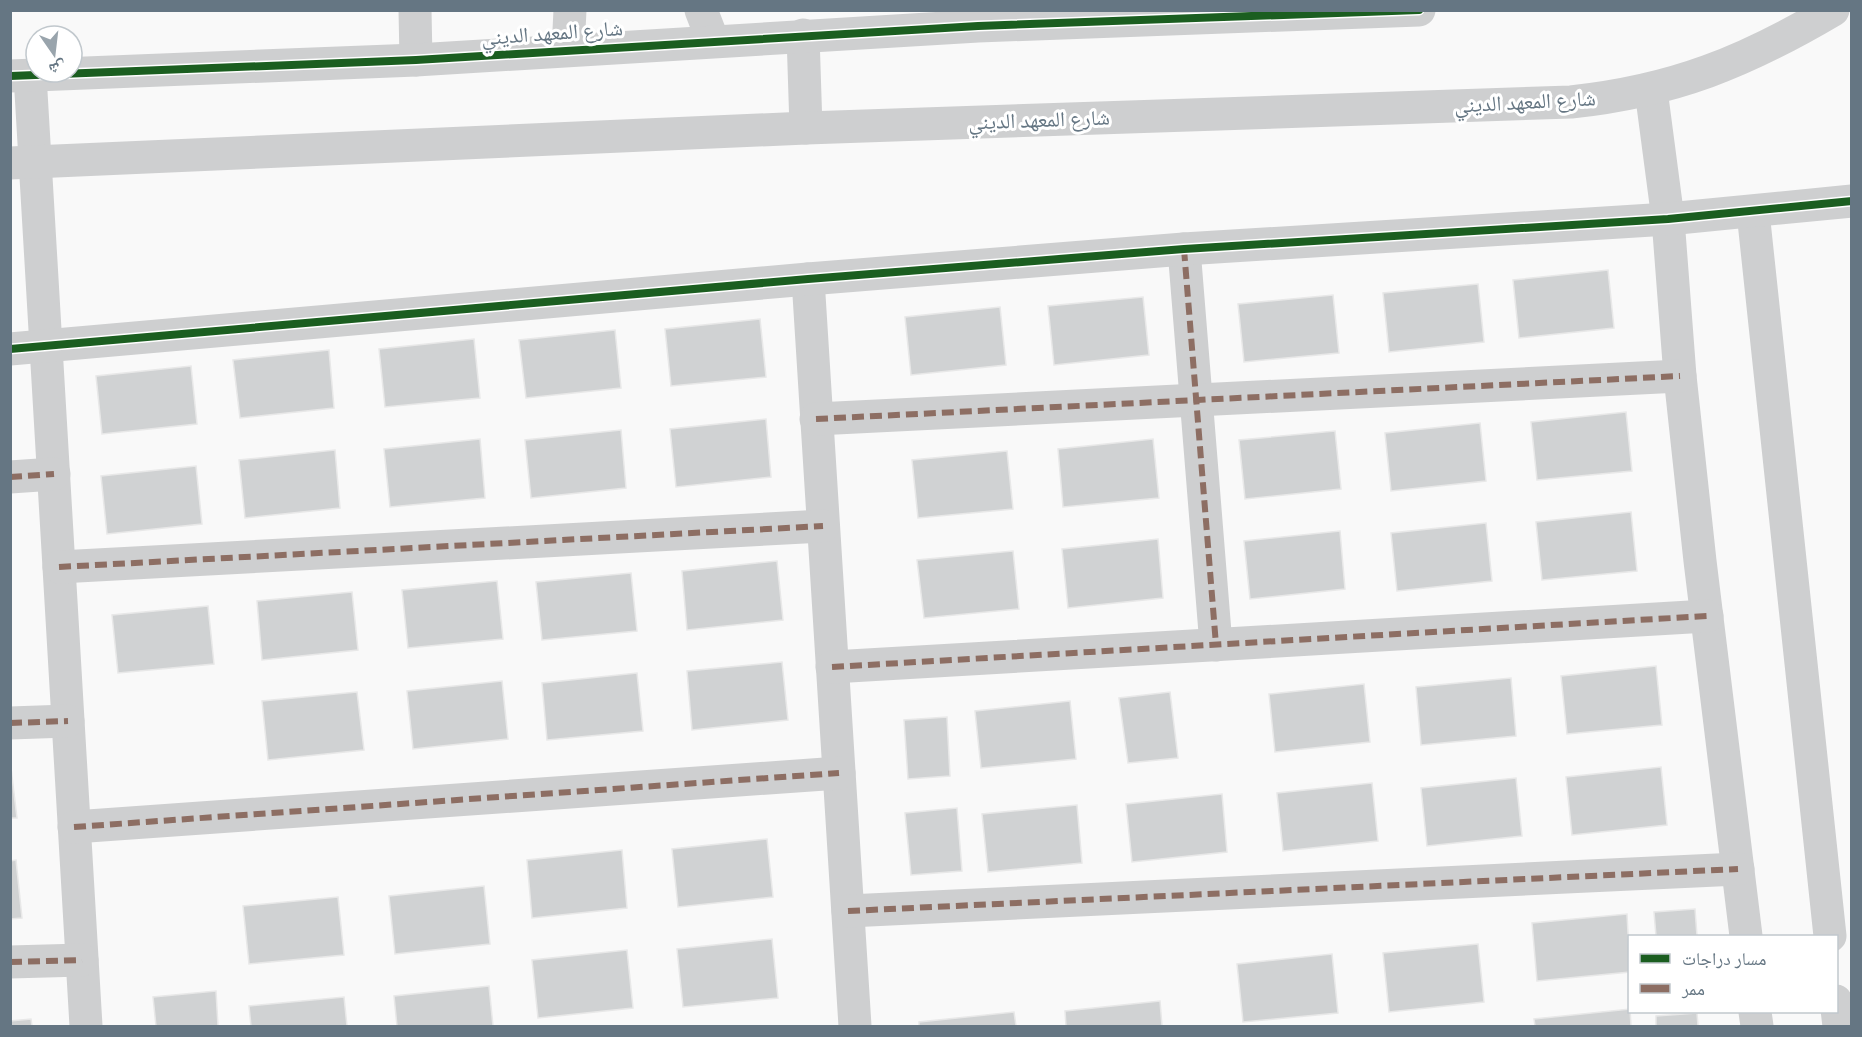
<svg xmlns="http://www.w3.org/2000/svg" width="1862" height="1037" viewBox="0 0 1862 1037" font-family="Overpass,'Noto Naskh Arabic',sans-serif">
  <rect width="100%" height="100%" fill="#f9f9f9"/>
  <g fill="#d0d2d3" stroke="#e8e8e8" stroke-width="1.5">
    <path d="M1608,270L1614,328L1519,338L1513,280Z"/>
    <path d="M1478,284L1484,342L1389,352L1383,293Z"/>
    <path d="M1333,295L1339,353L1244,362L1238,304Z"/>
    <path d="M1143,297L1149,355L1054,365L1048,306Z"/>
    <path d="M1000,307L1006,365L911,375L905,317Z"/>
    <path d="M760,319L766,377L671,386L665,329Z"/>
    <path d="M615,330L621,388L526,398L519,340Z"/>
    <path d="M474,339L480,398L385,407L379,349Z"/>
    <path d="M329,350L334,408L240,418L233,360Z"/>
    <path d="M191,366L197,424L102,434L96,376Z"/>
    <path d="M1626,412L1632,471L1537,480L1531,422Z"/>
    <path d="M766,419L771,477L676,487L670,429Z"/>
    <path d="M1480,423L1486,481L1391,491L1385,433Z"/>
    <path d="M621,430L626,488L531,498L525,440Z"/>
    <path d="M1335,431L1341,489L1245,499L1239,440Z"/>
    <path d="M480,439L485,498L390,507L384,449Z"/>
    <path d="M1153,439L1159,498L1063,507L1058,449Z"/>
    <path d="M335,450L340,508L245,518L239,460Z"/>
    <path d="M1007,451L1013,509L918,518L912,460Z"/>
    <path d="M196,466L202,524L107,534L101,476Z"/>
    <path d="M1631,512L1637,571L1542,580L1536,522Z"/>
    <path d="M1486,523L1492,581L1397,591L1391,533Z"/>
    <path d="M1340,531L1345,589L1250,599L1244,541Z"/>
    <path d="M1158,539L1163,598L1068,608L1062,549Z"/>
    <path d="M1013,551L1019,609L924,618L917,560Z"/>
    <path d="M777,561L783,620L687,630L682,571Z"/>
    <path d="M631,573L637,631L542,640L536,582Z"/>
    <path d="M497,581L503,639L408,648L402,590Z"/>
    <path d="M352,592L358,650L262,660L257,601Z"/>
    <path d="M208,606L214,664L118,673L112,615Z"/>
    <path d="M782,662L788,720L692,730L687,671Z"/>
    <path d="M1656,666L1662,725L1567,734L1561,676Z"/>
    <path d="M637,673L643,731L547,740L542,683Z"/>
    <path d="M1511,678L1516,736L1421,745L1416,687Z"/>
    <path d="M502,681L508,739L413,749L407,691Z"/>
    <path d="M1364,684L1370,742L1275,752L1269,694Z"/>
    <path d="M357,692L364,750L268,760L262,701Z"/>
    <path d="M1170,692L1178,758L1128,763L1119,698Z"/>
    <path d="M1070,701L1076,759L981,768L975,711Z"/>
    <path d="M947,717L950,776L908,779L904,720Z"/>
    <path d="M10,760L17,818H10Z"/>
    <path d="M1661,767L1667,825L1572,835L1566,777Z"/>
    <path d="M1516,778L1522,836L1427,846L1421,788Z"/>
    <path d="M1372,783L1378,841L1283,851L1277,793Z"/>
    <path d="M1222,794L1227,852L1132,862L1126,804Z"/>
    <path d="M1077,805L1082,863L988,872L982,814Z"/>
    <path d="M957,808L962,871L911,875L905,813Z"/>
    <path d="M767,839L773,897L678,907L672,849Z"/>
    <path d="M622,850L627,908L532,918L527,860Z"/>
    <path d="M16,860L22,918L10,919V861Z"/>
    <path d="M484,886L490,944L395,954L389,896Z"/>
    <path d="M338,897L344,955L249,964L243,906Z"/>
    <path d="M1695,909L1697,936H1656L1654,912Z"/>
    <path d="M1627,914L1630,972L1537,981L1532,923Z"/>
    <path d="M772,939L778,998L683,1007L677,949Z"/>
    <path d="M1478,944L1484,1002L1389,1012L1383,953Z"/>
    <path d="M627,950L633,1008L538,1018L532,960Z"/>
    <path d="M1332,954L1338,1013L1243,1022L1237,964Z"/>
    <path d="M489,986L493,1026H397L394,996Z"/>
    <path d="M216,991L218,1026H156L153,997Z"/>
    <path d="M344,997L347,1026H251L249,1006Z"/>
    <path d="M1160,1001L1162,1026H1066L1065,1011Z"/>
    <path d="M1630,1009L1631,1026H1535L1534,1019Z"/>
    <path d="M1014,1012L1016,1026H919V1022Z"/>
    <path d="M1697,1013L1698,1026H1656V1016Z"/>
    <path d="M31,1019L32,1026H10V1021Z"/>
  </g>
  <g fill="none" stroke-linecap="round" stroke-linejoin="round">
    <g stroke="#cecfd0" stroke-width="33">
      <path d="M415,10L416,60"/>
      <path d="M701,10L713,41"/>
      <path d="M803,35L806,128"/>
      <path d="M568,50L570,10"/>
      <path d="M30,75L86,1026"/>
      <path d="M10,76L416,60L978,26L1419,10"/>
      <path d="M1651,90L1668,219L1680,376L1700,561L1746,936"/>
      <path d="M10,163L806,128L1571,102C1674,91 1745,62 1833,10"/>
      <path d="M1753,212L1830,936"/>
      <path d="M1184,249L1216,645"/>
      <path d="M808,279L855,1026"/>
      <path d="M10,349L808,279L1184,249L1668,219L1852,201"/>
      <path d="M816,419L1680,376"/>
      <path d="M10,477L54,474"/>
      <path d="M59,567L823,526"/>
      <path d="M832,667L1707,616"/>
      <path d="M10,723L68,721"/>
      <path d="M74,827L839,773"/>
      <path d="M848,911L1738,869"/>
      <path d="M10,962L82,960"/>
      <path d="M1836,1001L1839,1026"/>
      <path d="M1755,1012L1757,1026"/>
    </g>
    <g stroke="#8d6e63" stroke-width="6" stroke-dasharray="12 6" stroke-linecap="butt">
      <path d="M1184,249L1216,645"/>
      <path d="M816,419L1680,376"/>
      <path d="M10,477L54,474"/>
      <path d="M59,567L823,526"/>
      <path d="M832,667L1707,616"/>
      <path d="M10,723L68,721"/>
      <path d="M74,827L839,773"/>
      <path d="M848,911L1738,869"/>
      <path d="M10,962L82,960"/>
    </g>
    <g stroke="#fff" stroke-width="11">
      <g id="cycleway">
        <path d="M10,76L416,60L978,26L1419,10"/>
        <path d="M10,349L808,279L1184,249L1668,219L1852,201"/>
      </g>
    </g>
    <use href="#cycleway" stroke="#1b5e20" stroke-width="8"/>
  </g>
  <g text-anchor="middle" stroke-width="6" stroke-linejoin="round" paint-order="stroke">
    <g font-size="21" fill="#657683" stroke="#fff">
      <text transform="translate(552 33) rotate(-4)" y="7">شارع المعهد الديني</text>
      <text transform="translate(1525 102) rotate(-3)" y="7">شارع المعهد الديني</text>
      <text transform="translate(1039 120) rotate(-2)" y="7">شارع المعهد الديني</text>
    </g>
  </g>
  <rect width="1862" height="1037" fill="none" stroke="#657683" stroke-width="24"/>
  <rect x="1628" y="935" width="210" height="78" fill="#ffffff" stroke="#c1c8cd" stroke-width="1.5"/>
  <rect x="1640" y="954" width="30" height="9" fill="#1b5e20" stroke="#c1c8cd" stroke-width="1.5"/>
  <text x="1682" y="965" font-size="18" fill="#657683">مسار دراجات</text>
  <rect x="1640" y="984" width="30" height="9" fill="#8d6e63" stroke="#c1c8cd" stroke-width="1.5"/>
  <text x="1682" y="995" font-size="18" fill="#657683">ممر</text>
  <g transform="translate(54 54) rotate(166)"><circle r="28" fill="#ffffff" stroke="#c1c8cd" stroke-width="1.5"/>
  <path d="M0-4.5L10 22L0 15L-10 22Z" fill="#99a4ac"/>
  <text y="-9" font-size="16" font-weight="bold" text-anchor="middle" fill="#657683">ش</text>
  </g>
</svg>
